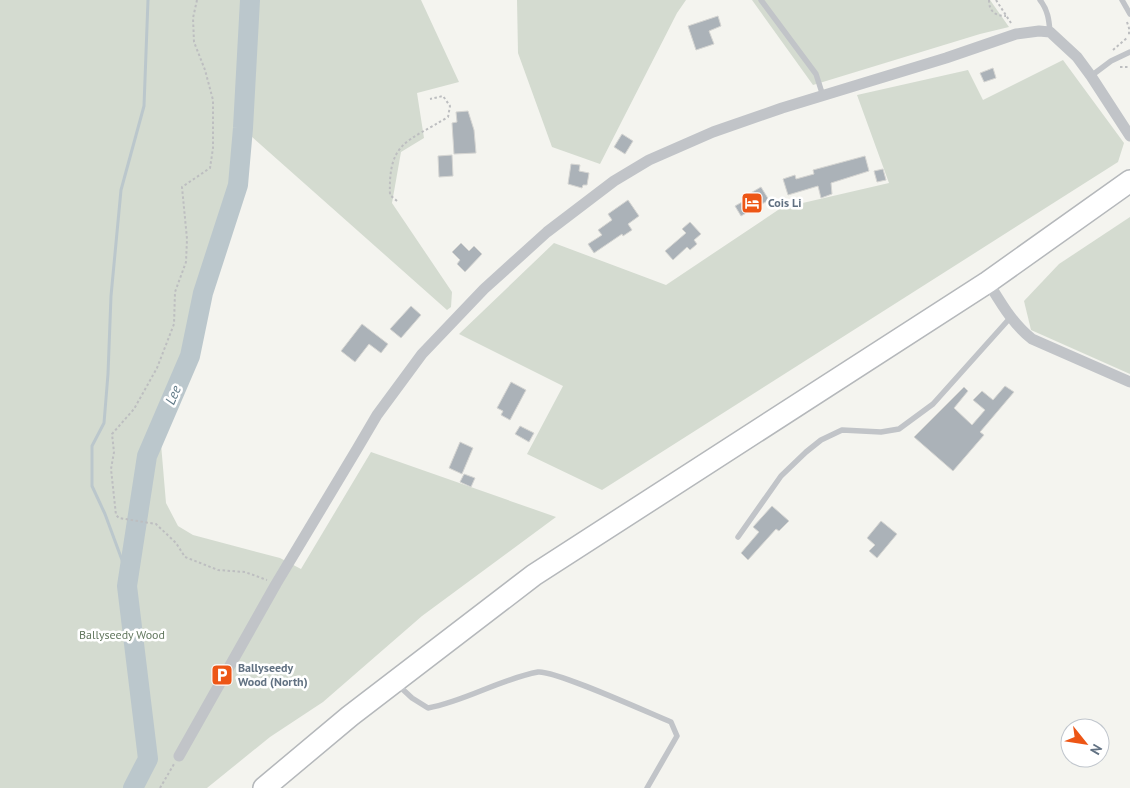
<svg xmlns="http://www.w3.org/2000/svg" width="1130" height="788" viewBox="0 0 1130 788" font-family="'PT Sans',sans-serif">
  <rect width="100%" height="100%" fill="#f4f4ef"/>
  <g fill="#d4dbd0">
    <path d="M0,0H256L246,171L210,288L196,358L161,444L166,503L178,526L193,535L280,558L301,569L371,452L556,517L422,616L323,702L270,737L207,788H0Z"/>
    <path d="M259,0H421L459,82L417,93L424,138L401,152L392,203L452,292L451,307L447,310L251,136Z"/>
    <path d="M517,0H686L677,13L600,164L552,147L518,53Z"/>
    <path d="M752,0H990L1009,27L980,34L813,85Z"/>
    <path d="M1063,60L1124,143L1118,162L602,490L527,454L563,386L459,334L554,243L666,285L781,208L889,183L857,95L968,70L983,100Z"/>
    <path d="M1130,217V374L1031,330L1024,301L1059,264Z"/>
  </g>
  <g fill="none" stroke-linecap="round" stroke-linejoin="round">
    <path stroke="#bbc7cc" stroke-width="3" d="M127,586L122,560L105,514L92,486V446L104,423L108,374L111,296L121,190L144,106L148,0"/>
    <path stroke="#bbc7cc" stroke-width="20" d="M133,788L148,759L127,586L147,456L190,356L203,293L238,185L243,128L250,0"/>
  </g>
  <g fill="#abb2b8" stroke="#d5d5d2">
    <path d="M718,16L721,26L709,31L714,44L696,50L688,26Z"/>
    <path d="M993,68L996,78L984,82L980,73Z"/>
    <path d="M468,111L474,130L476,153L454,154L452,123L457,122L456,112Z"/>
    <path d="M622,134L633,141L625,154L614,147Z"/>
    <path d="M452,155L453,176L439,177L438,156Z"/>
    <path d="M865,156L869,171L831,183L832,194L821,198L818,186L788,195L783,179L795,175L796,179L814,174L813,170Z"/>
    <path d="M571,164L580,165L579,171L589,173L587,185H583L582,188L568,184Z"/>
    <path d="M883,169L886,180L877,182L874,171Z"/>
    <path d="M761,187L769,200L741,216L735,206L751,197L749,194Z"/>
    <path d="M628,200L639,216L628,224L632,230L623,236L622,234L594,253L588,244L602,235L598,230L612,220L608,214Z"/>
    <path d="M690,222L701,234L694,240L697,244L690,250L687,247L673,260L665,251L686,233L682,229Z"/>
    <path d="M461,243L469,251L474,246L482,254L465,272L457,264L460,260L452,252Z"/>
    <path d="M411,306L421,315L401,338L390,329Z"/>
    <path d="M362,324L388,344L381,353L369,344L355,362L341,351Z"/>
    <path d="M511,382L526,390L510,420L501,415L503,411L497,408Z"/>
    <path d="M1005,386L1014,392L980,432L984,435L953,471L914,437L964,387L968,391L954,408L972,425L985,410L973,400L982,391L993,400Z"/>
    <path d="M520,426L534,433L529,442L515,434Z"/>
    <path d="M460,442L473,448L462,474L449,468Z"/>
    <path d="M464,474L475,478L471,487L460,482Z"/>
    <path d="M772,506L789,521L779,531L776,529L748,560L741,553L759,532L753,527Z"/>
    <path d="M881,521L897,534L877,558L869,551L875,545L867,538Z"/>
  </g>
  <g fill="none" stroke-linecap="round" stroke-linejoin="round">
    <g stroke="#b5b8bb" stroke-width="24">
      <path id="highway" d="M264,788L350,716L534,575L988,282L1130,181"/>
    </g>
    <g stroke="#bdbec0" stroke-width="2" stroke-dasharray="2.5 2.5" stroke-linecap="butt">
      <path d="M197,0L193,18L194,42L205,70L213,100V148L210,168L182,187L187,239L186,262L175,292L174,324L157,368L134,409L112,434L114,452L111,469L116,515L119,518L156,524L176,543L185,557L218,570L245,572L267,580"/>
      <path d="M989,0C989,11 995,16 1006,16"/>
      <path d="M996,0L1011,23"/>
      <path d="M1127,22L1129,28V36"/>
      <path d="M1113,50L1128,37"/>
      <path d="M1120,67H1130"/>
      <path d="M397,201L390,195C388,141 408,142 448,117L450,106L443,96L430,99"/>
      <path d="M160,788L174,764"/>
    </g>
    <g stroke="#c1c4c8" stroke-width="5.5">
      <path d="M761,0L816,74L823,96"/>
      <path d="M1040,0C1048,10 1049,20 1050,32"/>
      <path d="M1122,0L1130,14"/>
      <path d="M1091,76L1111,61L1130,52"/>
      <path d="M738,537L781,476L806,452L821,440L842,430L881,432L899,429L933,404L1010,318"/>
      <path d="M398,685L412,698L428,708C466,701 500,679 538,672C555,670 649,713 671,722L677,736L647,788"/>
    </g>
    <g stroke="#c1c4c8" stroke-width="11">
      <path d="M988,282C1001,303 1012,323 1032,339L1130,382"/>
      <path d="M179,756L276,584L357,449L377,415L422,354L484,289L547,232L614,181L649,160L713,132L782,108L946,58L1016,34L1039,31L1050,32L1077,57L1091,76L1130,136"/>
    </g>
    <use href="#highway" stroke="#fff" stroke-width="21"/>
  </g>
  <defs>
    <g id="hotel-square" transform="scale(1.125)"><rect x="-9" y="-9" width="18" height="18" rx="4" fill="#ed5616" stroke="#fff"/><path d="M-6-4.5h1.5V1H6V5H4.5V3h-9V5H-6ZM-4 0a1.8 1.8 0 1 1 3.6 0ZM.5 0V-2.5h3Q6-2.5 6 0Z" fill="#fff"/></g>
    <g id="parking-square" transform="scale(1.125)"><rect x="-9" y="-9" width="18" height="18" rx="4" fill="#ed5616" stroke="#fff"/><path d="M-3.5-5.5H1a3.5 3.5 0 0 1 0 7H-1V5.5H-3.5ZM-1-3.4V-.6H.8a1.4 1.4 0 0 0 0-2.8Z" fill="#fff"/></g>
  </defs>
  <g fill-rule="evenodd">
    <use href="#hotel-square" x="752" y="203"/>
    <use href="#parking-square" x="222" y="675"/>
  </g>
  <g text-anchor="middle" stroke-width="5" stroke-linejoin="round" paint-order="stroke">
    <g font-size="12" font-weight="bold" fill="#617182" stroke="#fff" text-anchor="start">
      <text x="768" y="207">Cois Li</text>
      <text x="238" y="672">Ballyseedy<tspan x="238" dy="14">Wood (North)</tspan></text>
    </g>
    <g font-size="12" fill="#647960" stroke="#fff">
      <text x="122" y="639">Ballyseedy Wood</text>
    </g>
    <g font-size="14" font-style="italic" fill="#617a87" stroke="#fff">
      <text transform="translate(173 395) rotate(-67)" y="5">Lee</text>
    </g>
  </g>
  <g transform="translate(1085 743) rotate(120)"><circle r="24" fill="#ffffff" stroke="#c0c6cd"/>
  <path d="M0-4L9 19L0 12L-9 19Z" fill="#ed5616"/>
  <text y="-8" font-size="14" font-weight="bold" text-anchor="middle" fill="#617182">N</text>
  </g>
</svg>
